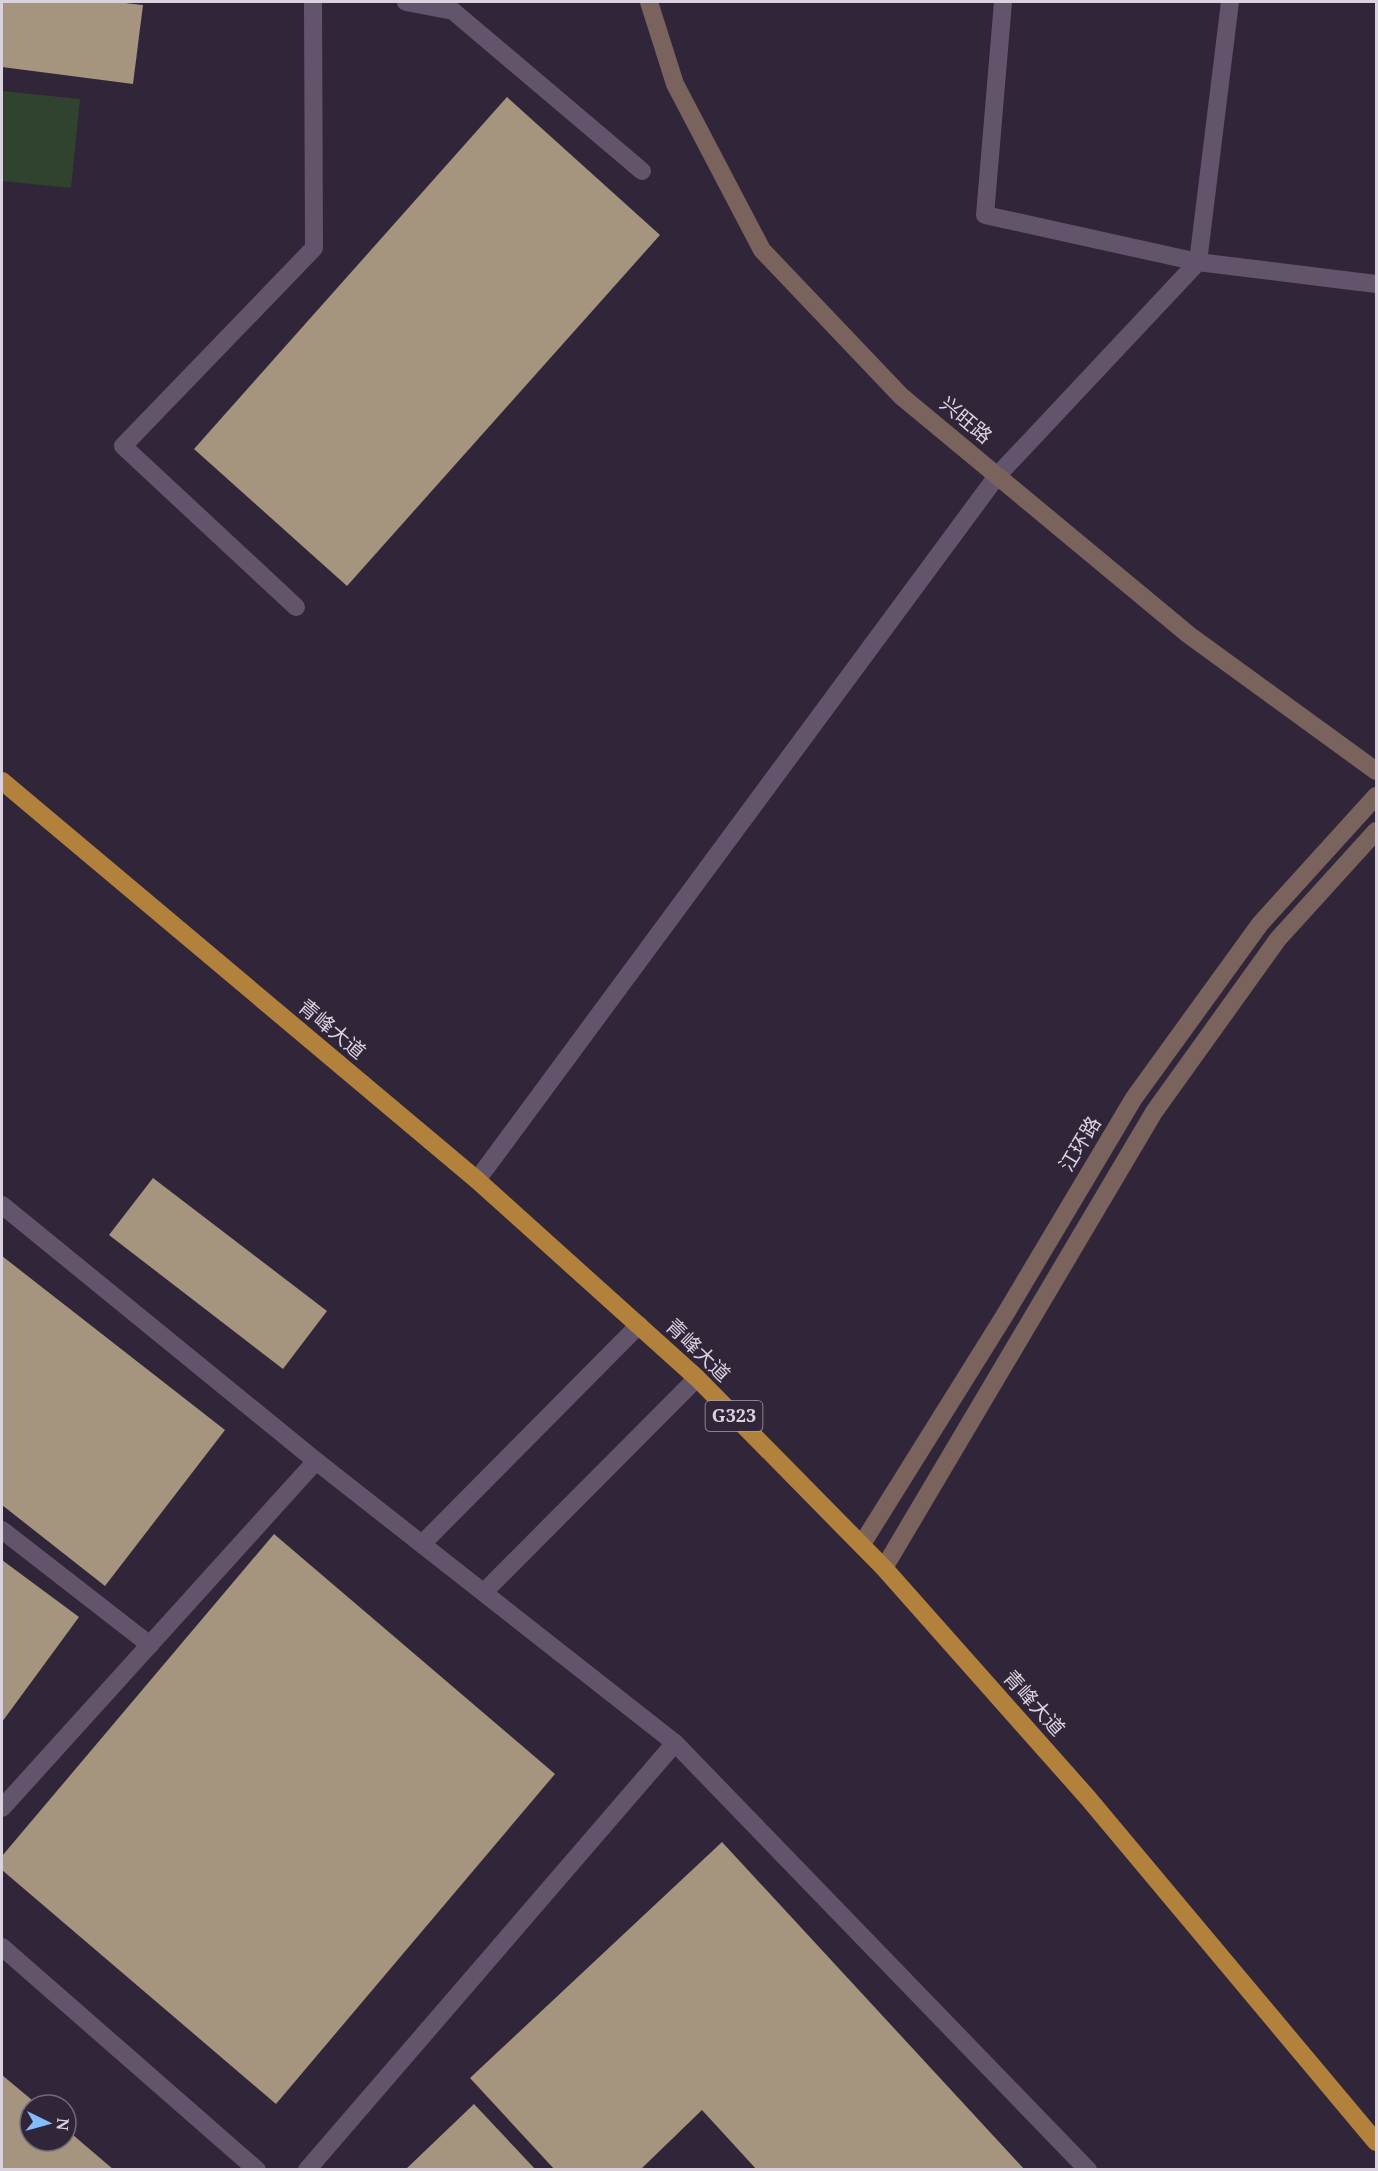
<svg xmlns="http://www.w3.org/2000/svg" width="1378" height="2171" viewBox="0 0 1378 2171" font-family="'Noto Serif','Noto Sans SC',serif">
  <rect width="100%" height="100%" fill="#312539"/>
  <path fill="#30432e" d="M2,91L80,99L71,188L2,181Z"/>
  <g fill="#a5947e">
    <path d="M2,2H116L143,5L133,84L2,67Z"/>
    <path d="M507,97L660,235L347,586L194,449Z"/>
    <path d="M153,1178L327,1311L283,1369L109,1235Z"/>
    <path d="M2,1256L225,1430L105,1586L2,1505Z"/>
    <path d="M274,1534L555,1774L276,2104L2,1870V1856Z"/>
    <path d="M2,1560L79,1617L2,1722Z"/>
    <path d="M722,1842L1025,2170H757L702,2110L640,2170H555L470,2078Z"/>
    <path d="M2,2075L38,2105H30V2141H66V2129L114,2170H2Z"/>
    <path d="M474,2104L536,2170H405Z"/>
  </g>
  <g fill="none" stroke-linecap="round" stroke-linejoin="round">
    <g stroke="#62556b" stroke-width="18">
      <path d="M1003,2L985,215L1198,262L1376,284"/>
      <path d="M477,1180L997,476L1198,262L1230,2"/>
      <path d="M2,1205L316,1461L675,1743L1088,2170"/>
      <path d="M2,1530L150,1645"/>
      <path d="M422,1544L639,1325"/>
      <path d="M484,1592L697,1378"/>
      <path d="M2,1808L316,1461"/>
      <path d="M2,1947L257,2170"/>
      <path d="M307,2170L675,1743"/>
    </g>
    <g stroke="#62556b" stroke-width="18">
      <path d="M406,2L453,11L642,171"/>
      <path d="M296,607L123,446L314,248L313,2"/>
    </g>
    <g stroke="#7a625d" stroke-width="18">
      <path d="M649,2L675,84L762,250L901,396L1189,635L1376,771"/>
      <path d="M862,1544L1003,1318L1134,1098L1260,924L1376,796"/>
      <path d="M884,1568L1154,1112L1278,939L1376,831"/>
    </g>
    <path stroke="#b2813c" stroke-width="18" d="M2,781L477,1180L697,1378L884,1568L1088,1798L1376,2142"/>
  </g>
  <g text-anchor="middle" stroke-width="6" stroke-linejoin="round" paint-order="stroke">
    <rect fill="#312539" stroke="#a79ead" stroke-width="1.5" x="705.5" y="1401" width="57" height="30" rx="4.5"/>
    <g font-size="18" font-weight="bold" fill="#dad2df">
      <text x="734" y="1422">G323</text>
    </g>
    <g font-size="20" fill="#dad2df" stroke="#312539">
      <text transform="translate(966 420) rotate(40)" y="7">兴旺路</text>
      <text transform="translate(332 1029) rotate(40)" y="7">青峰大道</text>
      <text transform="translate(1080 1144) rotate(-59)" y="7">江环路</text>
      <text transform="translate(698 1350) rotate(44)" y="7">青峰大道</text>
      <text transform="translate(1034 1703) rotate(48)" y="7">青峰大道</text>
    </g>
  </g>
  <rect width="1378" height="2171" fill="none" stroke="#dad2df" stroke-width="6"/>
  <g transform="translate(48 2123) rotate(95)"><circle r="28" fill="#312539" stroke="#756a7b" stroke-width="1.5"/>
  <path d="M0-4.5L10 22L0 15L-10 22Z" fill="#85bbfb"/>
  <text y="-9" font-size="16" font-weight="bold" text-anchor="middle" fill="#dad2df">N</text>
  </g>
</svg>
